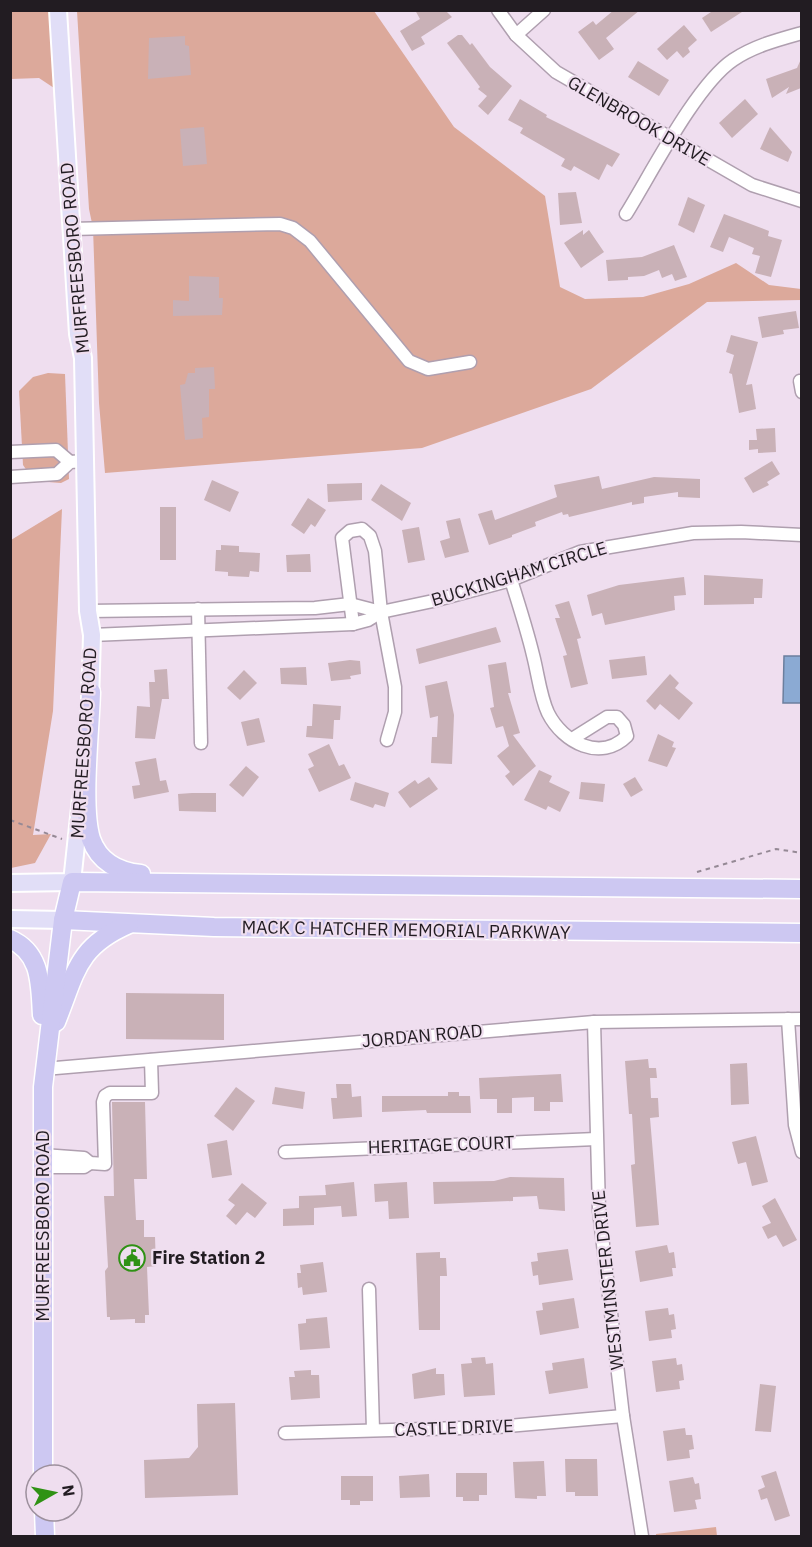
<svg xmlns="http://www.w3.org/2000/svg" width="812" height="1547" viewBox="0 0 812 1547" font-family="'IBM Plex Sans',sans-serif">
  <rect width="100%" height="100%" fill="#efdeef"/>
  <g fill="#dca99b">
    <path d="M10,11H58L63,94L39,78L11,79Z"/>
    <path d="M77,11H374L454,127L545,196L560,287L585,299L643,297L689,284L736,263L769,285L801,289V300L707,302L591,389L422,448L105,473L99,403L93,228L89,209Z"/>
    <path d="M48,373L65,374L69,479L61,483L34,481L23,465L19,391L33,377Z"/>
    <path d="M62,509L53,711L33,835L51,834L35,863L11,868V540Z"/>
    <path d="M716,1527L717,1536H656V1534Z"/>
  </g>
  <path fill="#8baad3" stroke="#6c7f9e" stroke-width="1.5" d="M784,656H801V703H783Z"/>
  <g fill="#c9b1b7">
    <path d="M415,10H445L452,17L421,37L425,44L412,51L400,31L420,19Z"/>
    <path d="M614,10H640L606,38L614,49L599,60L578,32L593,21L596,25Z"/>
    <path d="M714,10H745L711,32L702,18Z"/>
    <path d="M684,25L697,40L688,48L690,52L683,58L677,51L667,60L657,49Z"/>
    <path d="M458,35H462L470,45L472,43L490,67L512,86L488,115L478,106L487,96L478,89L480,87L447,43Z"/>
    <path d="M185,36V45L189,46L191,75L148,79L149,38Z"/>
    <path d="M801,59V88L786,94L789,87L772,98L766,79L797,68Z"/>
    <path d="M638,61L669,80L659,96L628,77Z"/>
    <path d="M520,99L547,115L546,117L620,154L612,167L607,164L599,180L574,166L571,171L561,166L565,159L520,133L523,128L508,120Z"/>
    <path d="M745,99L758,114L732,138L719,123Z"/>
    <path d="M204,127L207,164L183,166L180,129Z"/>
    <path d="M770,127L792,152L788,162L760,149Z"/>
    <path d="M576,192L582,223L560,225L558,193Z"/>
    <path d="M688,197L705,205L694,233L678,225Z"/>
    <path d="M724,214L769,231L768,236L782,240L771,277L755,273L760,256L752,254L754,248L729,237L723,252L710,247Z"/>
    <path d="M583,230V235L589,230L604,252L581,268L564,243Z"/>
    <path d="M674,245L687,277L675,281L672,274L662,278L659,270L644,276L628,277V280L608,281L606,260L642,257Z"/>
    <path d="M189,276L219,277V298H223L222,315L173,316V300L189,301Z"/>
    <path d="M796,311L799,328L783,330L784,334L762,338L758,317Z"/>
    <path d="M731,335L758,342L746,385L752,384L756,409L739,413L732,374L729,373L734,355L726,352Z"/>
    <path d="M214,367L215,389H209V417L202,418L203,438L185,440L180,385L185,384L188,373H195V368Z"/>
    <path d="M775,428L776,452L758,453V449L749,450V440H757L756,429Z"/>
    <path d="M772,461L780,474L767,482L769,485L753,493L744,478Z"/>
    <path d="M599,476L602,489L654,477L700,479V498L678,497V492L644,497V503L632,505V502L569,517L568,514L563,515L562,512L535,522L536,526L512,535V537L489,545L478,514L492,510L495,520L557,497L554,485Z"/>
    <path d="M212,480L239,492L230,512L204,500Z"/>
    <path d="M362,483V500L328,502L327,484Z"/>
    <path d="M381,484L411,503L402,521L371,500Z"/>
    <path d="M308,498L326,510L315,527L311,524L304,534L291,525Z"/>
    <rect x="160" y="507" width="16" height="53"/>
    <path d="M460,518L469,552L445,558L440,541L450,538L446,521Z"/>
    <path d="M419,527L425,560L408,563L402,530Z"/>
    <path d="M221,545L239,546V552L260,553L259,572L250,571L249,577L228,576V572L215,571L216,550H221Z"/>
    <path d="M310,554L311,572H287L286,555Z"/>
    <path d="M704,575L763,579L762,598H754V604L704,605Z"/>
    <path d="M684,577L686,595L674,596L675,610L605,625L602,613L592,616L587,595L619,585Z"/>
    <path d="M569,601L581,638L577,639L588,684L571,688L563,656L567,655L555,618H560L555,605Z"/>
    <path d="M496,627L501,642L419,664L416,649Z"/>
    <path d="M645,656L647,675L612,679L609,660Z"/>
    <path d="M350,660L360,661L361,674L350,676L351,679L331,681L328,663Z"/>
    <path d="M506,662L511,693H508L520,733L513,735L536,766L513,786L505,776L510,772L497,756L509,746L503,726L496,728L490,708L494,707L488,665Z"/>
    <path d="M306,667L307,685L281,684L280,668Z"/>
    <path d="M167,669L169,699H162L155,739L135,738L137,706L150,707L149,682H155L154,670Z"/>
    <path d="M244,670L257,683L240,700L227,688Z"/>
    <path d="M670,674L679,683L675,688L693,703L679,720L660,704L655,710L646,701Z"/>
    <path d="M447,681L454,715L452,764L431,763L432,737H437L438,716L430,718L425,686Z"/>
    <path d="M313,704L341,706L340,720H334L333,739L306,737L307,726H312Z"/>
    <path d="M259,718L265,742L247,746L241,722Z"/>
    <path d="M658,734L674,742L672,747L676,748L667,767L648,761Z"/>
    <path d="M329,744L339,766L344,764L351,778L319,792L308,769L314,766L308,754Z"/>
    <path d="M156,758L160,781L166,780L169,792L134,799L132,786L140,785L135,762Z"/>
    <path d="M246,766L259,777L243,797L229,785Z"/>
    <path d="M539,770L552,776L549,782L570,792L560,812L548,806L546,810L524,800Z"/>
    <path d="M429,777L438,789L410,808L398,792L415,780L418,784Z"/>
    <path d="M635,777L643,790L631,797L623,784Z"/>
    <path d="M355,782L389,793L385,807L375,804L373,808L350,800Z"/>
    <path d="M581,782L605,784L603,802L579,799Z"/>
    <path d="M192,793H216V812L179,811L178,794Z"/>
    <path d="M126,993L224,994V1040L126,1039Z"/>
    <path d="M648,1059L649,1068H656L657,1078H650L651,1098H658L659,1117L650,1118L659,1225L636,1227L631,1165L635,1164L632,1114H629L625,1061Z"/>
    <path d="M747,1063L749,1104L731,1105L730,1064Z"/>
    <path d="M561,1074L563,1102H550V1111H534V1097L512,1098V1113H497V1099H480L479,1078Z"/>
    <path d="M336,1084H351L352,1097L361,1096L362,1117L333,1119L331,1098H337Z"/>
    <path d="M236,1087L255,1101L233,1131L214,1116Z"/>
    <path d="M275,1087L305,1092L303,1109L272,1104Z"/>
    <path d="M448,1092H459V1096H470L471,1113H427L426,1110L382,1112V1096H448Z"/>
    <path d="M112,1102H145L147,1179H134L136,1220H144V1237H155L156,1266L147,1267L149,1315H145V1323H135V1319L110,1320V1317H107L105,1271L108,1267L104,1196H114Z"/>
    <path d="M756,1136L768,1182L752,1186L746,1162L738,1164L732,1142Z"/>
    <path d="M227,1140L232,1175L212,1178L207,1144Z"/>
    <path d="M510,1177L564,1178L565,1211L539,1209L537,1196L513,1197V1201L434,1204L433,1182L494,1181Z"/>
    <path d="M354,1182L357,1216L342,1217L341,1206L314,1208V1225L283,1226V1209L299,1208V1196L326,1195L325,1185Z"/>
    <path d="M407,1182L409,1218L389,1219L388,1201L375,1202L374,1184Z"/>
    <path d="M242,1183L267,1203L255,1218L247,1212L236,1225L226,1216L235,1205L228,1200Z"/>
    <path d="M775,1198L797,1240L783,1247L776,1235L768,1239L762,1227L771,1223L762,1206Z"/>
    <path d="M667,1245L669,1253L674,1252L676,1268H672L673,1276L640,1282L635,1251Z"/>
    <path d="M568,1249L573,1280L539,1285L538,1275L533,1276L531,1262L538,1261L537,1253Z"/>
    <path d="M440,1252V1258H446L447,1276H440V1330H419L416,1253Z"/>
    <path d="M323,1262L327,1292L303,1295L302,1287L298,1288L297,1273H301L300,1265Z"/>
    <path d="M574,1298L579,1328L540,1335L536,1311L543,1310L542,1303Z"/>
    <path d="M668,1308L669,1315L674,1314L676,1329L671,1330L672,1338L649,1341L645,1311Z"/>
    <path d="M327,1317L330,1348L300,1350L298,1324L306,1323V1319Z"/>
    <path d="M485,1357L486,1364L493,1363L495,1395L464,1397L461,1364L472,1363L471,1358Z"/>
    <path d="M584,1358L588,1388L549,1394L545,1371L553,1370L552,1363Z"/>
    <path d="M676,1358L677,1365L682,1364L684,1380L679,1381L680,1389L656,1392L652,1361Z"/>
    <path d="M436,1368V1374H444L445,1395L414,1399L412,1374Z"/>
    <path d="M311,1370V1375H319L320,1398L291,1400L289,1377H295L294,1371Z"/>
    <path d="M760,1384L776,1386L771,1432L755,1431Z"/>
    <path d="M235,1403L238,1495L145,1498L144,1460L189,1458L198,1447L197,1404Z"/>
    <path d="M685,1428L686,1435H692L694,1449L689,1450L690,1458L667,1461L663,1431Z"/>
    <path d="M565,1459H597L598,1496H575V1492H566Z"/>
    <path d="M544,1461L546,1496H537V1499L515,1498L513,1462Z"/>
    <path d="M776,1471L790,1516L775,1521L767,1498L761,1500L758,1490L765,1487L761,1476Z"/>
    <path d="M456,1473H487V1495H479V1501H463V1497H456Z"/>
    <path d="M429,1474L430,1497L400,1498L399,1476Z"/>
    <path d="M341,1476H373V1501H360V1505H350V1500H341Z"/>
    <path d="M693,1477L695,1484L699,1483L701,1499L695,1500L697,1509L674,1512L669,1481Z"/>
  </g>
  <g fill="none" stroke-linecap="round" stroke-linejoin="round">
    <g stroke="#af9faf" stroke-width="15">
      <g id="minor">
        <path d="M498,10L516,35L556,72L752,185L802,201"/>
        <path d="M516,35L544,10"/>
        <path d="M626,214C651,174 696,85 733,60C754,46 777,40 802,33"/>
        <path d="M71,229L280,224L293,228L310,241L409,361L428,369L470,362"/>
        <path d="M800,381L802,392"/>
        <path d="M10,452L56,450L70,462"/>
        <path d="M10,477L57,474L70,462L85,461"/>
        <path d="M511,580C519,605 527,630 533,655C538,674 540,696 548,713C563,743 601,762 627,736L624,725L617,717H607L572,739"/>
        <path d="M198,609L201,743"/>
        <path d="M88,611L315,608L350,604L381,612"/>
        <path d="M353,624L342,538L350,531L362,529L370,536L375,551L381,612L395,687V712L387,740"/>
        <path d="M92,635L353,624L368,620L381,612L433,601L511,580L580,552L693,533L741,532L802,535"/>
        <path d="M788,1019L795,1125L802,1152"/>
        <path d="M594,1022L599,1210L623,1416L642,1536"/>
        <path d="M44,1069L594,1022L802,1019"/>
        <path d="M285,1152L596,1139"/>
        <path d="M43,1155L84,1158L90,1163L105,1164L103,1102L105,1096L110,1093H152L151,1060"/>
        <path d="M43,1167H84L90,1163"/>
        <path d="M369,1289L373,1430"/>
        <path d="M285,1433L497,1427L623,1416"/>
      </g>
    </g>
    <g stroke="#fff" stroke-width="20">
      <g id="major">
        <path d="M58,10L78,334L83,358L88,611L92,635L90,703"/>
        <path d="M10,883L72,882L81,798"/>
        <path d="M10,919L63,920"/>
      </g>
    </g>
    <g stroke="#fff" stroke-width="21">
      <g id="highway">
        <path d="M91,692C90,729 81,807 91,839C99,862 119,872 141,874"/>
        <path d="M63,920L214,927L802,933"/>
        <path d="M10,939C42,953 40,985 42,1015"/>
        <path d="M56,1022C76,973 76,947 129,924"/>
        <path d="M43,1475V1087L63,920L72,882L802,889"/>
        <path d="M44,1511L45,1536"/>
      </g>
    </g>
    <g stroke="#958995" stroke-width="2" stroke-dasharray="4.5 4.5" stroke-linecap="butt">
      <path d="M10,820L62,839"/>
      <path d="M697,872L776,849L802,853"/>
    </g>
    <use href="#minor" stroke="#fff" stroke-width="12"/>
    <use href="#major" stroke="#e1def7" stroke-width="16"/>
    <use href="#highway" stroke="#cdc8f2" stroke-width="18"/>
  </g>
  <defs>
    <g id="civic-ring" transform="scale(1.35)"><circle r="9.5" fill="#efdeef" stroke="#2f9214" stroke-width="1.5"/><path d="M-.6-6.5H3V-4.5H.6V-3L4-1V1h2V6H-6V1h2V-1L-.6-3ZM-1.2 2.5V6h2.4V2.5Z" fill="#2f9214"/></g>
  </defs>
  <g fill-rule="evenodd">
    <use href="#civic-ring" x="132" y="1258"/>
  </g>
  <g text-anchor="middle" stroke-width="4.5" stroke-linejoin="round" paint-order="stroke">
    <g font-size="18" fill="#221c22" stroke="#efdeef">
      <text transform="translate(639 121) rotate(30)" y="6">GLENBROOK DRIVE</text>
      <text transform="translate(75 258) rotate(-95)" y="6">MURFREESBORO ROAD</text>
      <text transform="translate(519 574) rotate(-17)" y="6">BUCKINGHAM CIRCLE</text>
      <text transform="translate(84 743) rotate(-86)" y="6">MURFREESBORO ROAD</text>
      <text transform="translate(406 930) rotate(1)" y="6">MACK C HATCHER MEMORIAL PARKWAY</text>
      <text transform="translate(422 1036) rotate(-5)" y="6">JORDAN ROAD</text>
      <text transform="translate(441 1145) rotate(-2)" y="6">HERITAGE COURT</text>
      <text transform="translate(43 1226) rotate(-90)" y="6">MURFREESBORO ROAD</text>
      <text transform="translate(608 1280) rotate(-96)" y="6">WESTMINSTER DRIVE</text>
      <text transform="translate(454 1428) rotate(-2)" y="6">CASTLE DRIVE</text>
    </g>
    <g font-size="18" font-weight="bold" fill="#221c22" stroke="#efdeef" text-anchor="start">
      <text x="152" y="1264">Fire Station 2</text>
    </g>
  </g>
  <rect width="812" height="1547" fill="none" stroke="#221c22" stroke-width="24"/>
  <g transform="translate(54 1493) rotate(81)"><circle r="28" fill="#efdeef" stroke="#9d909d" stroke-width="1.5"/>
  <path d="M0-4.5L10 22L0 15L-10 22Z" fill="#2f9214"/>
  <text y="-9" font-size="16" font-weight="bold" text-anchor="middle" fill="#221c22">N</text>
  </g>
</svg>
